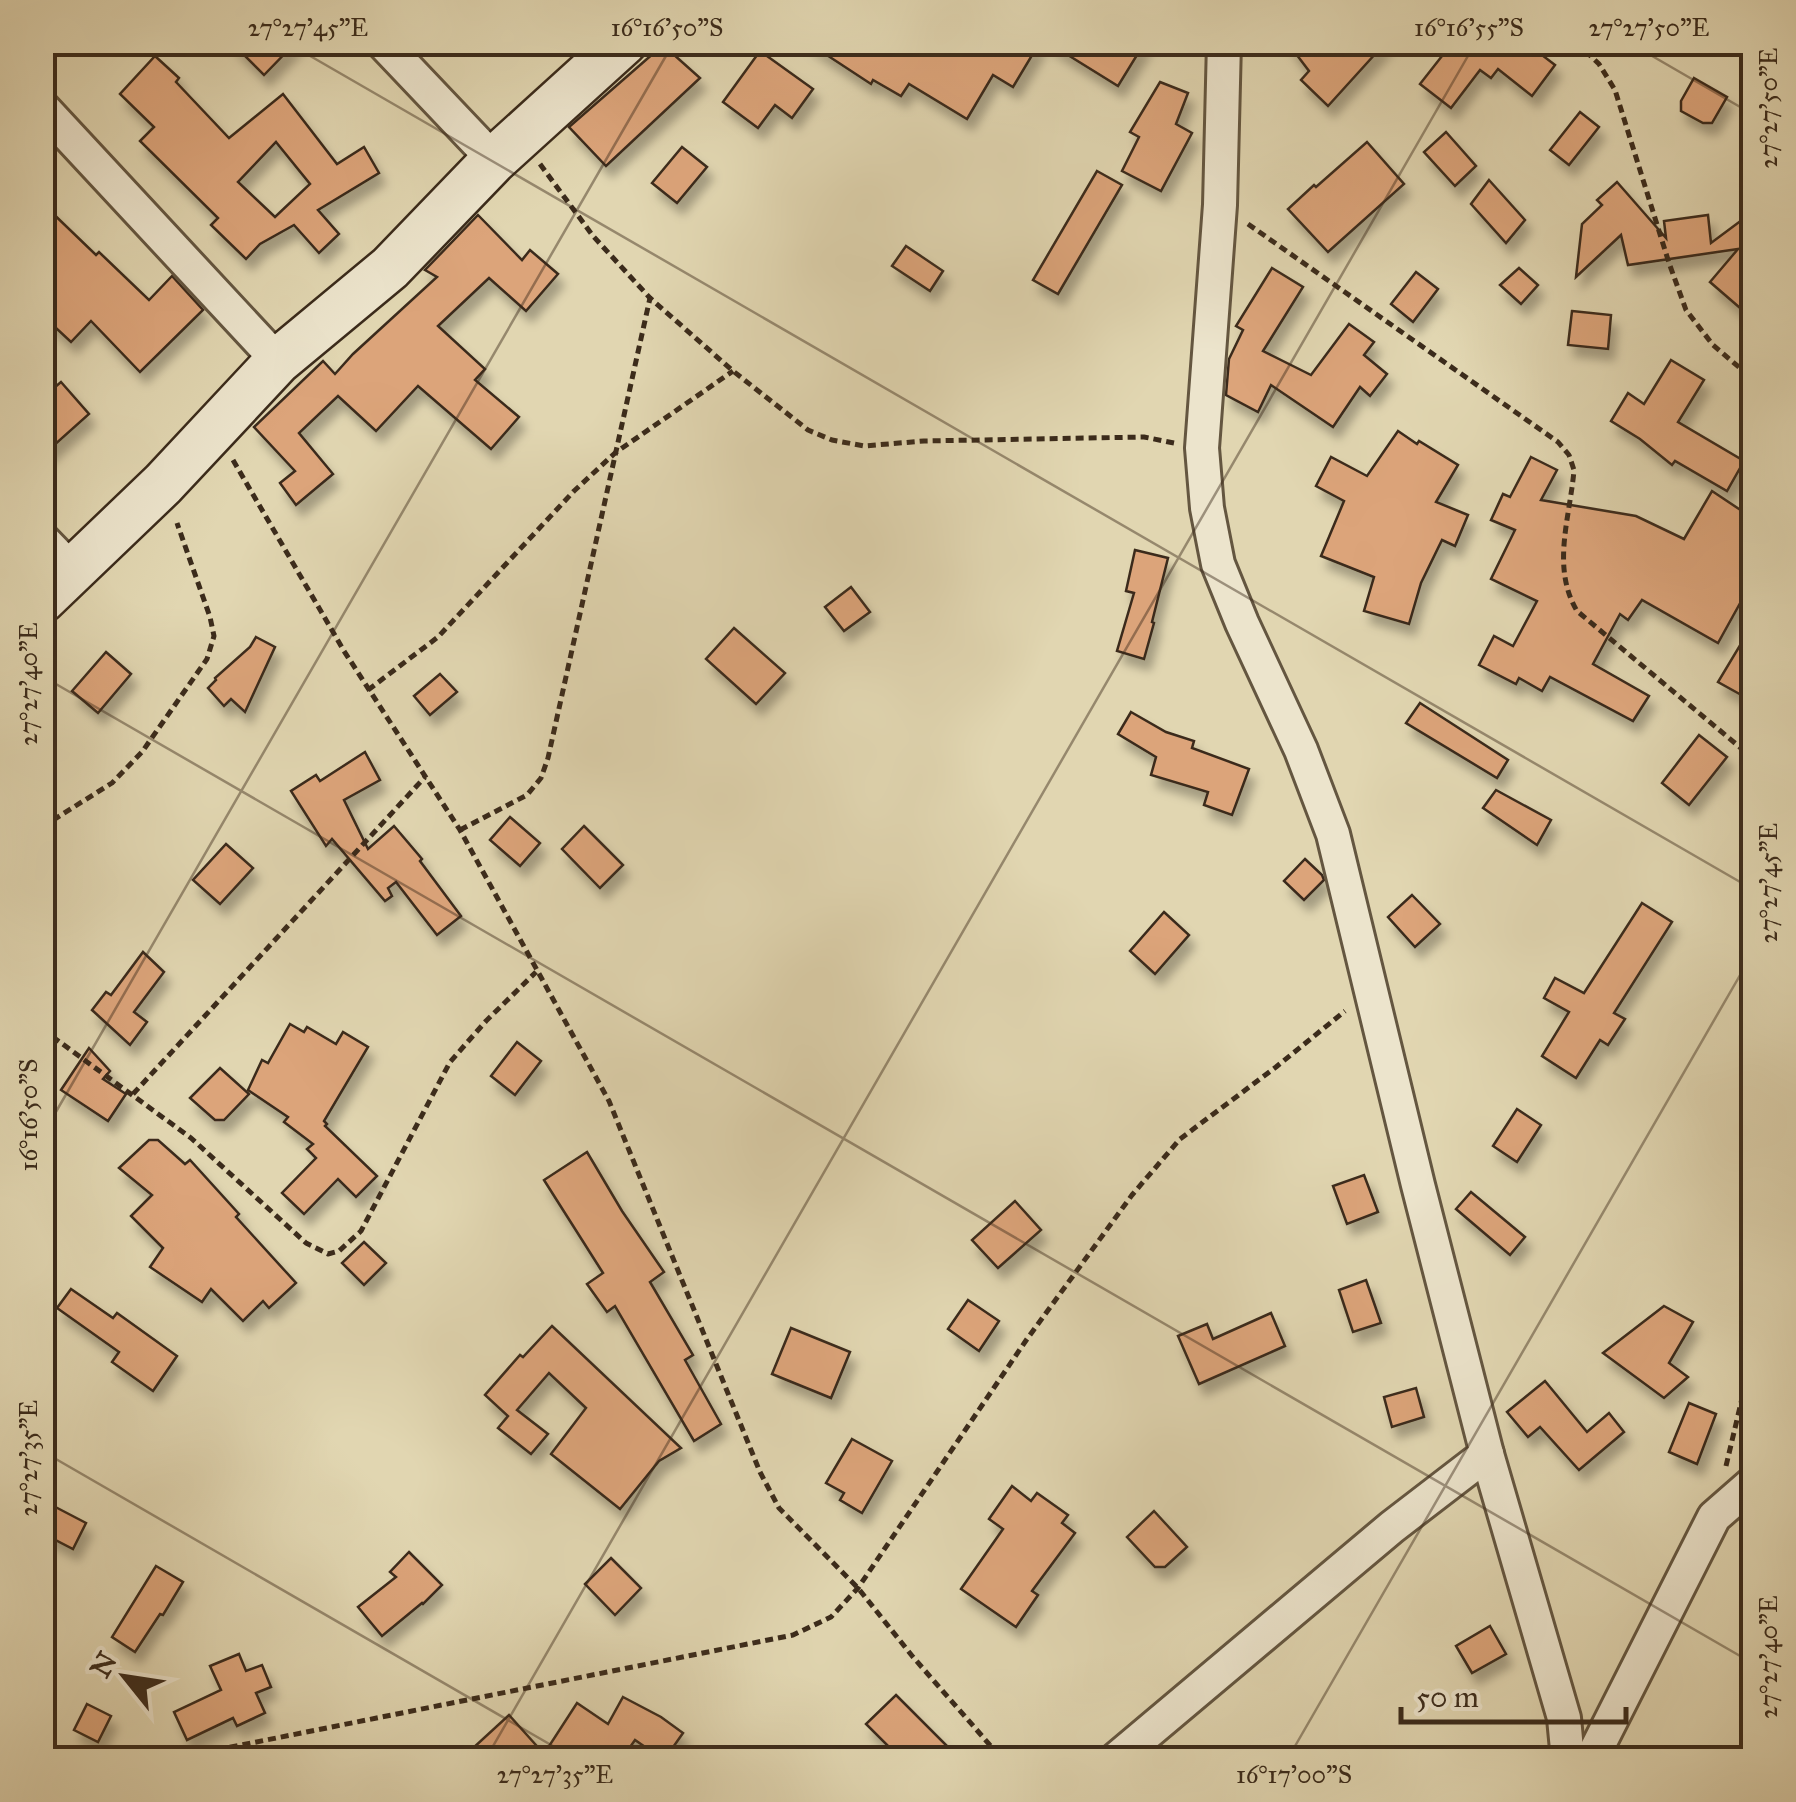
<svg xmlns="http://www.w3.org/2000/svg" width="1796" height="1802" viewBox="0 0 1796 1802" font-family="'IM FELL Great Primer',serif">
  <defs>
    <filter id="shadow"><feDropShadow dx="6" dy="11" stdDeviation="5" flood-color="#0004"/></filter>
  </defs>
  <rect width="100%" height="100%" fill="#e1d6b1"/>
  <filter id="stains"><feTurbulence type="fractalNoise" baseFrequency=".002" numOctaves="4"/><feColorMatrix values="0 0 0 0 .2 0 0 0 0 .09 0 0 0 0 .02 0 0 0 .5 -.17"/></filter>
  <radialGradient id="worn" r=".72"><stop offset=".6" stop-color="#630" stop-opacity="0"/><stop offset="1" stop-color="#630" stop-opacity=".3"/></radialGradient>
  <g fill="#dca47a" stroke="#3b2b1b" stroke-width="2.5" fill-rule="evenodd" filter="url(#shadow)">
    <path d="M231,42H296L264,75Z"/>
    <path d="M807,42H1040L1013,87L993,75L967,119L909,84L901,96L873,80L871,84Z"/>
    <path d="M1047,42H1145L1118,86Z"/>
    <path d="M1287,42H1386L1328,106L1301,80L1309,71Z"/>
    <path d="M1453,42H1525L1555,65L1532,96L1498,69L1491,78L1480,70L1451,108L1420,84Z"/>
    <path d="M663,45L700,78L606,166L569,127Z"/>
    <path d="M760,51L813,89L792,118L775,105L758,128L723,102Z"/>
    <path d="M155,56L179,78L176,82L229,138L283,94L337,164L364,147L379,173L318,210L339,234L319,253L294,225L260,244L246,259L211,225L218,218L140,141L154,127L120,94ZM276,142L310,184L275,217L238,182Z"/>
    <path d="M1694,78L1727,97L1712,123H1703L1681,111V101Z"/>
    <path d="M1160,82L1188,93L1176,124L1192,133L1161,191L1122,171L1139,137L1130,132Z"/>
    <path d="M1580,112L1599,127L1569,165L1550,150Z"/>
    <path d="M1446,132L1476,166L1455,186L1424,152Z"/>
    <path d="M1367,142L1404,184L1328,252L1288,209L1314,185L1316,187Z"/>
    <path d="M682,147L707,167L677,203L652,183Z"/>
    <path d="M1097,171L1122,185L1058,294L1033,280Z"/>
    <path d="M1489,180L1525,220L1506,243L1471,204Z"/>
    <path d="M1617,182L1666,238L1664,221L1708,215L1711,243L1754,211V320L1710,282L1738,249L1628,265L1621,235L1576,277L1582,224L1602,205L1597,200Z"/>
    <path d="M42,203L96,255L99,252L149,300L172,276L203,310L140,372L91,321L71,342L42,315Z"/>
    <path d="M478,215L522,260L530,250L558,274L526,311L489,278L438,326L485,369L475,380L519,417L491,449L418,386L376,431L338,396L299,433L333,474L296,505L280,483L295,471L254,427L323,361L335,374L353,354L437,277L425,270Z"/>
    <path d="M906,246L943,271L930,291L892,266Z"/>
    <path d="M1272,268L1303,287L1263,351L1311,375L1349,324L1374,342L1364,355L1387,374L1370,396L1360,387L1333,427L1271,385L1258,412L1226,395L1229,359L1243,330L1236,326Z"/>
    <path d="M1519,268L1538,285L1521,304L1500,285Z"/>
    <path d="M1416,272L1438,289L1413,322L1391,304Z"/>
    <path d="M1572,311L1611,315L1608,349L1568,345Z"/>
    <path d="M1671,360L1704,380L1678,422L1744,461L1727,491L1675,461L1672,465L1640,439L1611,421L1628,393L1644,404Z"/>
    <path d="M61,382L89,414L42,456V398Z"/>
    <path d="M1398,431L1417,444L1419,441L1458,465L1436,502L1468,515L1455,546L1442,540L1421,583L1409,624L1364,611L1374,577L1321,556L1344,501L1316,486L1331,457L1367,476Z"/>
    <path d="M1531,457L1557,470L1541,500L1636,516L1684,539L1712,491L1754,519V578L1718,643L1642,600L1628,620L1620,614L1593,664L1649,696L1633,721L1550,677L1542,691L1519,678L1516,684L1479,665L1494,636L1513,646L1537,601L1491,579L1515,530L1491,520L1503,494L1510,497Z"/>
    <path d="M1135,550L1168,558L1152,622L1154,623L1144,659L1117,651L1134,593L1126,591Z"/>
    <path d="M851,587L870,612L844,631L825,607Z"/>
    <path d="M1754,622V702L1718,682Z"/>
    <path d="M734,628L785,673L756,704L706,659Z"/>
    <path d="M256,637L275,647L245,712L231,699L224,706L208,688L216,680L215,678L250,647Z"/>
    <path d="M106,652L131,674L98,713L72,691Z"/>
    <path d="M440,674L457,692L430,715L414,696Z"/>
    <path d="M1420,703L1508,760L1497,778L1406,723Z"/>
    <path d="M1131,712L1166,732L1194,741L1192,748L1249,769L1232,815L1204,805L1208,792L1151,775L1156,757L1118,734Z"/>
    <path d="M1699,735L1727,757L1689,805L1662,783Z"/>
    <path d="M365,752L380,780L344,800L368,849L394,826L422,859L420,861L461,916L437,935L396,882L388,888L392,896L385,901L332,839L326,846L291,791L316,775L320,781Z"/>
    <path d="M1496,790L1551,820L1537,845L1483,808Z"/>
    <path d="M510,817L540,843L520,866L490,840Z"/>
    <path d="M584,826L623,865L600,888L562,849Z"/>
    <path d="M226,844L253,868L220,904L193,880Z"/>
    <path d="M1305,859L1322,875L1324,880L1304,900L1284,881Z"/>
    <path d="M1412,895L1440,924L1415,947L1388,917Z"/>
    <path d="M1642,903L1672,922L1614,1013L1625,1019L1608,1045L1600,1040L1576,1078L1542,1056L1569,1012L1544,998L1555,978L1584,993Z"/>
    <path d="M1164,912L1189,935L1155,974L1130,951Z"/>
    <path d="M143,952L164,972L134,1012L147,1022L130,1045L92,1010L106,992L111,995Z"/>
    <path d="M290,1024L304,1032L307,1027L336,1044L343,1032L368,1047L324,1121L327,1124L325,1126L377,1176L356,1197L338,1179L304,1214L282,1193L316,1158L307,1149L313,1144L284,1122L288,1117L248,1090L262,1060L268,1063Z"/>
    <path d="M517,1042L541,1061L515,1095L491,1076Z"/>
    <path d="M89,1048L110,1071L103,1079L126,1094L108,1121L61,1090Z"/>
    <path d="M220,1068L249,1094L224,1120H215L190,1098Z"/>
    <path d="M1517,1109L1541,1125L1517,1162L1493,1146Z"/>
    <path d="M149,1140H158L185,1164L190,1160L239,1214L236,1217L296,1283L269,1308L263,1301L243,1321L211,1289L202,1302L150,1267L163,1248L131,1216L152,1195L119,1168Z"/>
    <path d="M587,1152L622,1211L664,1272L650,1282L693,1355L685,1360L721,1424L694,1441L615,1306L607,1312L587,1284L603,1273L544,1180Z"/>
    <path d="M1364,1175L1378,1212L1347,1224L1333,1186Z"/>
    <path d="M1471,1192L1525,1237L1510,1255L1456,1209Z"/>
    <path d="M1015,1201L1041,1230L998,1268L972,1240Z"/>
    <path d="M364,1242L386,1263L364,1285L342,1263Z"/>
    <path d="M1366,1280L1381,1323L1353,1332L1339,1290Z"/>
    <path d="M71,1289L113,1318L117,1313L177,1356L153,1391L112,1362L119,1352L57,1308Z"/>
    <path d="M968,1300L999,1321L979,1351L948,1329Z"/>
    <path d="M1664,1306L1693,1322L1669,1363L1688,1377L1664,1398L1603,1353Z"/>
    <path d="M1271,1313L1285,1346L1199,1384L1178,1336L1207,1324L1213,1339Z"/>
    <path d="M552,1326L681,1448L659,1461L620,1509L551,1454L586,1408L549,1373L517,1410L548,1434L531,1454L498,1428L508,1416L485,1395L520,1355L523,1357Z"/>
    <path d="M791,1328L850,1352L831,1398L772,1374Z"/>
    <path d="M1545,1381L1587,1432L1609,1413L1624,1432L1579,1470L1540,1427L1528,1437L1507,1412Z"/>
    <path d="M1416,1388L1424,1417L1392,1427L1384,1397Z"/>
    <path d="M1689,1403L1716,1414L1697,1464L1669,1452Z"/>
    <path d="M852,1439L892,1461L862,1513L840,1500L844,1493L826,1483Z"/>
    <path d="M1012,1486L1031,1501L1037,1493L1068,1515L1062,1523L1075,1533L1032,1591L1038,1595L1016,1627L961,1589L1003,1529L989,1519Z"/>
    <path d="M42,1500L86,1523L73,1549L42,1533Z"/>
    <path d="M1154,1511L1187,1547L1165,1567H1155L1127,1537Z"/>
    <path d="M409,1552L442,1585L423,1604L422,1603L382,1636L358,1607L396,1577L390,1572Z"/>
    <path d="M611,1558L641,1588L615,1615L585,1584Z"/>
    <path d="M156,1566L183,1582L163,1615L160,1614L135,1652L112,1637Z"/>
    <path d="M1490,1626L1506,1654L1472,1673L1456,1646Z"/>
    <path d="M239,1654L246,1671L262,1665L271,1687L256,1693L265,1713L237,1726L233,1718L187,1740L174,1712L221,1690L210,1666Z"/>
    <path d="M896,1695L961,1760H902L866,1724Z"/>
    <path d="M623,1697L661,1717L683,1733L664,1760L635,1740L621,1760H460L509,1715L544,1754L577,1703L608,1724Z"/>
    <path d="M87,1704L111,1716L98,1742L74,1730Z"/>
  </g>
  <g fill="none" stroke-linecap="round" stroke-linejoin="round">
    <g stroke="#645640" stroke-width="38">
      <g id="street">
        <path d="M382,42L494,160"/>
        <path d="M1224,42L1220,205L1202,448L1207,508L1218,564L1242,623L1301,750L1333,834L1418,1185L1487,1454L1564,1718L1568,1760"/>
        <path d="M42,107L278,361"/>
        <path d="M42,539L72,570"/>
        <path d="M1115,1760L1392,1527L1487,1454"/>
        <path d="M1591,1760L1714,1517L1754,1482"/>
      </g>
    </g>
    <g stroke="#3b2b1b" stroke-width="50">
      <path id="secondary" d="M42,600L163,484L278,361L390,268L494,160L624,42"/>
    </g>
    <g stroke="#3b2b1b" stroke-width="5" stroke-dasharray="8 5" stroke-linecap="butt">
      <path d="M1576,42L1599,64L1615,90L1669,263L1686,310L1713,345L1754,380"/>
      <path d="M540,164L593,236L650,298L733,371L808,430L832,440L864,446L924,441L1144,437L1174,443"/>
      <path d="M1248,224L1558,442L1569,455L1574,470C1570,518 1551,567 1577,611L1754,759"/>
      <path d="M233,460L344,651L460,830L609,1101L760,1472L779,1508L858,1588L913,1657L1003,1760"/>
      <path d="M368,690L438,637L574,491L615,453L733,371"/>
      <path d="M42,827L112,783L142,752L207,659L214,636L210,617L177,523"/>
      <path d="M460,830L527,795L541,778L548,758L650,298"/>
      <path d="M42,1029L191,1138L306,1243L328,1254L339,1251L361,1231L450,1062L486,1021L536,972"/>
      <path d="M133,1094L425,777"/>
      <path d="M1726,1466L1754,1348"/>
      <path d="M42,1752L63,1760"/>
      <path d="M166,1760L793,1635L831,1617L858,1588L1027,1339L1132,1195L1180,1139L1276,1067L1345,1011"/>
    </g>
    <use href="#street" stroke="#ece4cc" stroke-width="32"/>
    <use href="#secondary" stroke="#ece4cc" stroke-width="45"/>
  </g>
  <path fill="none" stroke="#3b2b1b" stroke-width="2.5" stroke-opacity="0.45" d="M286,42L1754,890M1628,42L1754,115M42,676L1754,1664M42,1136L674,42M42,1451L577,1760M485,1760L1476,42M1287,1760L1754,951"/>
  <rect width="1796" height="1802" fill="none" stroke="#e1d6b1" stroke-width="110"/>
  <g transform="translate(125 1677) rotate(300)" stroke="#ece4cc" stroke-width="8" paint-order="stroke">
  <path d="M0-8L18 38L0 25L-18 38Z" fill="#3b2b1b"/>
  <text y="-15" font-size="28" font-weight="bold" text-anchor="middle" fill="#3b2b1b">N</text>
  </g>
  <path d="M1401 1707v15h225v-15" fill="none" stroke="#3b2b1b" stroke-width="5"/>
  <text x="1416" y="1707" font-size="30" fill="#3b2b1b" stroke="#ece4cc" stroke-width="8" paint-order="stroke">50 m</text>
  <rect x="55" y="55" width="1686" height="1692" fill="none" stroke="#3b2b1b" stroke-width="4"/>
  <g font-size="25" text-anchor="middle" fill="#3b2b1b">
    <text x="308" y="36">27°27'45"E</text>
    <text x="667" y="36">16°16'50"S</text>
    <text x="1469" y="36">16°16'55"S</text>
    <text x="1649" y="36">27°27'50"E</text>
    <text transform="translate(1768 108) rotate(-90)" y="9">27°27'50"E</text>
    <text transform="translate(28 684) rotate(-90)" y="9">27°27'40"E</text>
    <text transform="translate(1768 883) rotate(-90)" y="9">27°27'45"E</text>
    <text transform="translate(28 1115) rotate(-90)" y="9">16°16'50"S</text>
    <text transform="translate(28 1458) rotate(-90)" y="9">27°27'35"E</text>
    <text transform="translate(1768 1657) rotate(-90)" y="9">27°27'40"E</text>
    <text x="555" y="1783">27°27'35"E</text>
    <text x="1294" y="1783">16°17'00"S</text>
  </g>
  <rect width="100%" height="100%" filter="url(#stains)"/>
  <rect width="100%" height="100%" fill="url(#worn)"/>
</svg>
